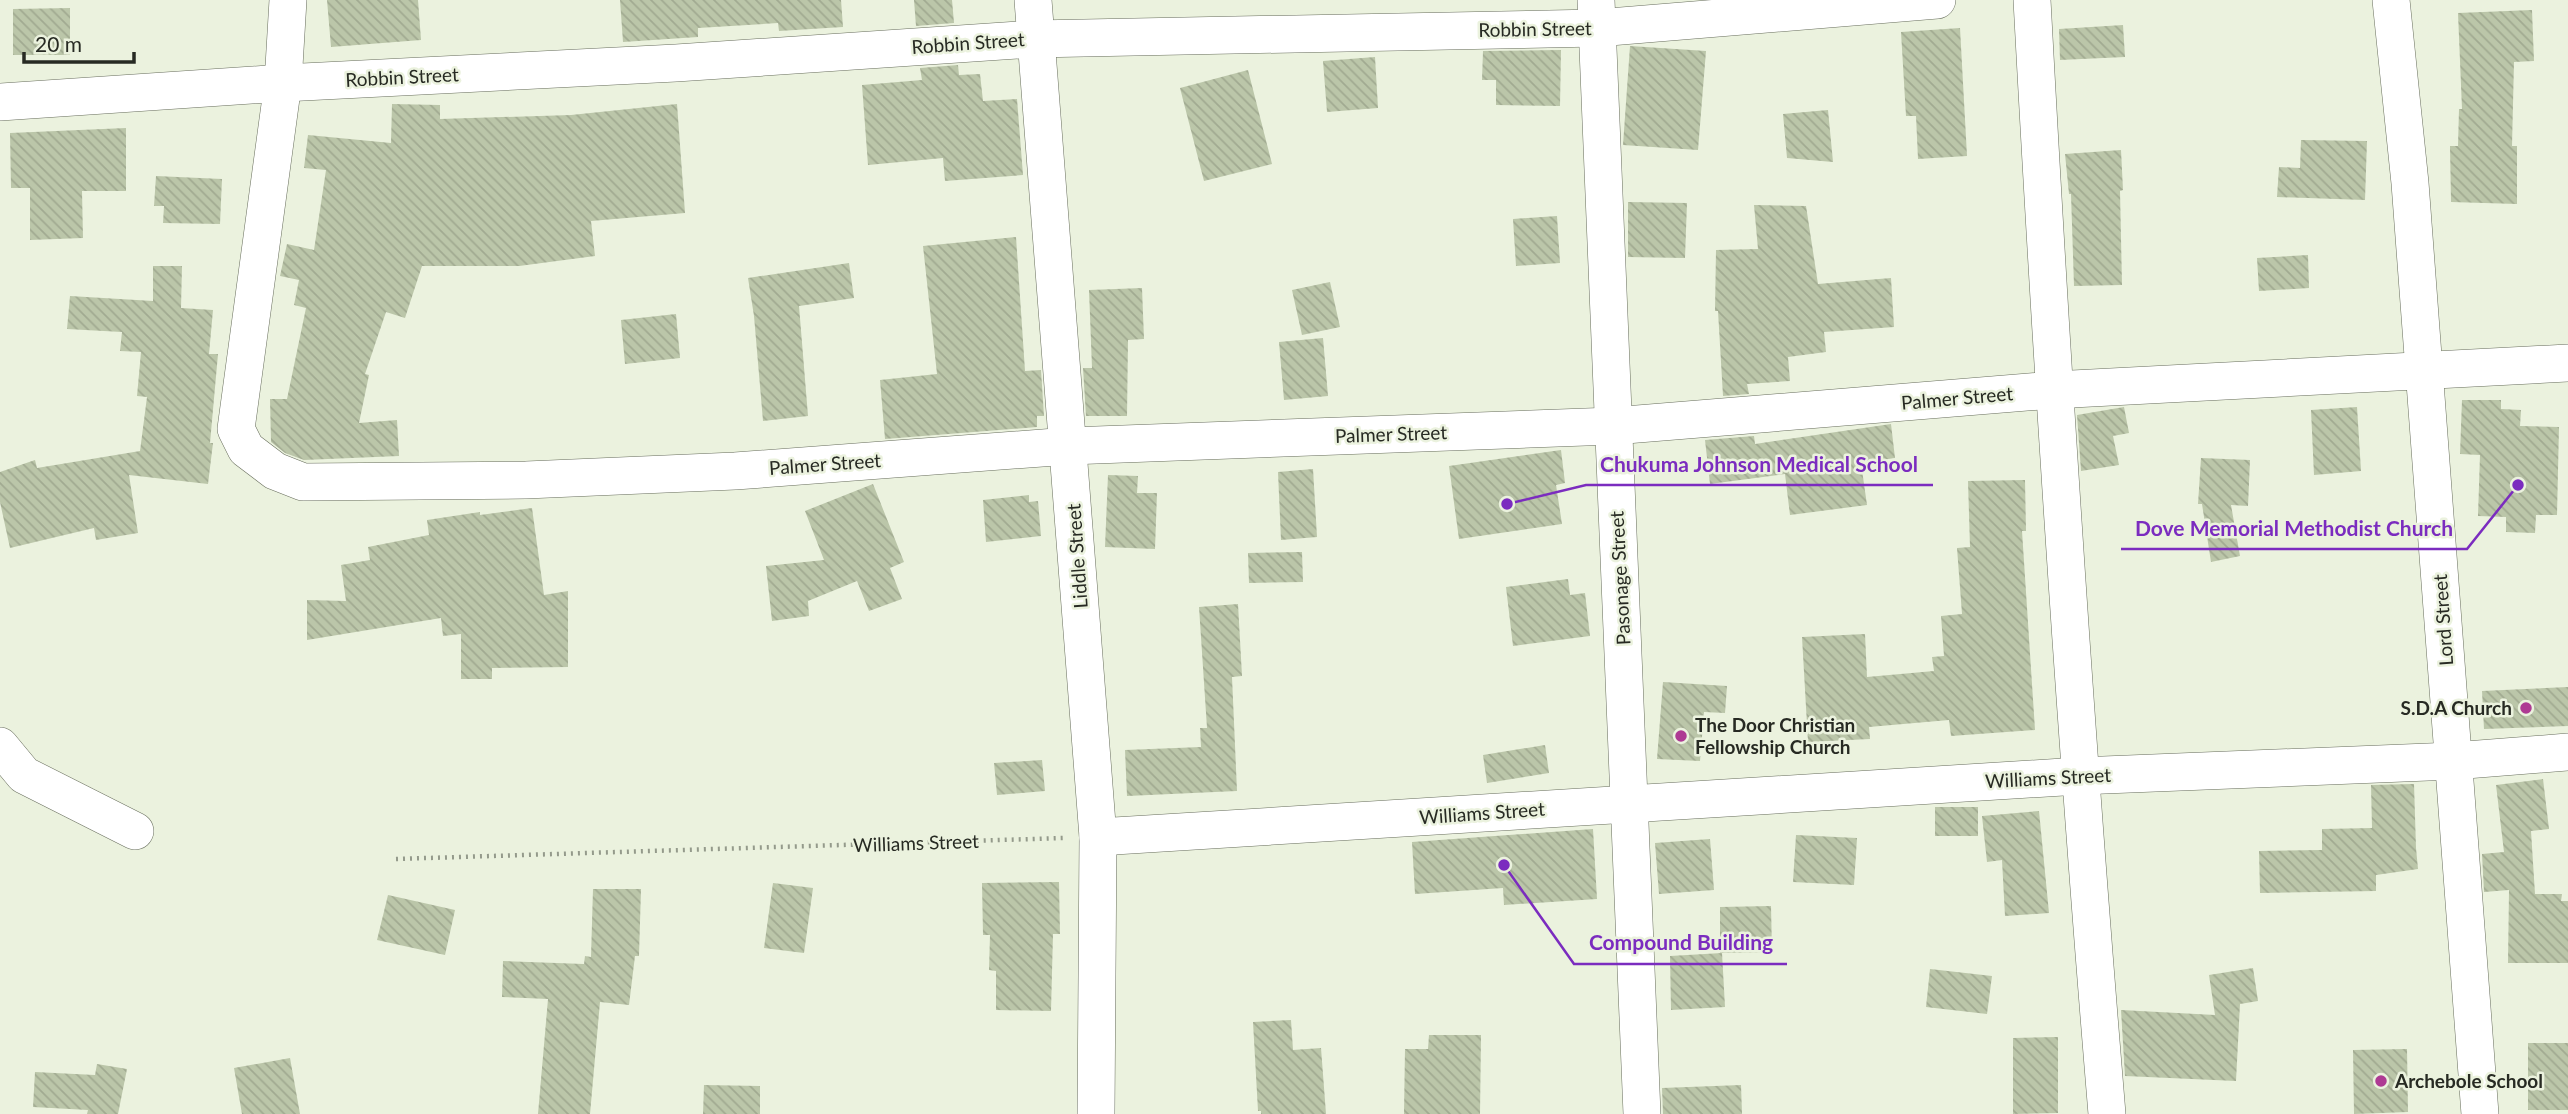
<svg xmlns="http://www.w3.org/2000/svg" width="2568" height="1114" viewBox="0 0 2568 1114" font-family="Lato,sans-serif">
  <defs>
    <pattern id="building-back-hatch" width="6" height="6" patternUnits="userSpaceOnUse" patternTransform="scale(1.75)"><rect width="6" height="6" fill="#bbc6a9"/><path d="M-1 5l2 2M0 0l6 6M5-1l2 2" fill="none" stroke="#a1aa91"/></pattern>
  </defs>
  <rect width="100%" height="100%" fill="#ebf2de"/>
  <g fill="url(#building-back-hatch)">
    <path d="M327,0H418L421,40L331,47Z"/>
    <path d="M620,0H841L843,27L779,31L778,23L698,28V37L623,42Z"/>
    <path d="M914,0H952L954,23L916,26Z"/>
    <path d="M70,8V55H13V9Z"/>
    <path d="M2532,10L2534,61L2514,62L2512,146H2517V204L2451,202L2450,146H2458L2459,109H2462L2458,13Z"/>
    <path d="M2123,25L2125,57L2060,60L2059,29Z"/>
    <path d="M1960,28L1967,156L1918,159L1916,116H1906L1901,32Z"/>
    <path d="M1630,46L1706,51L1698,150L1623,145Z"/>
    <path d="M1561,50L1560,106L1496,105V80H1482L1483,51Z"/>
    <path d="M1375,57L1378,108L1327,112L1323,61Z"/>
    <path d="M958,65L959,75L980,74L983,101L1017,99L1023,175L945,181L943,158L868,165L862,85L922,80L920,68Z"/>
    <path d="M1248,70L1272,164L1204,181L1180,88Z"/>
    <path d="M392,104L440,105V119L571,115L677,104L685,213L591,221L595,256L519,266H422L405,318L386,312L365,374L369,375L359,423L397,420L399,456L304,460L285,453L271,442L270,399H287L306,308L294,305L299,280L280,276L287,244L314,250L326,170L304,168L308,135L391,143Z"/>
    <path d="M1828,110L1833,162L1787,158L1783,114Z"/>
    <path d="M126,128V191H82L83,238L30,240V188H11L10,133Z"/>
    <path d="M2301,140L2367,141L2365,200L2277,197L2279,167L2300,168Z"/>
    <path d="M2121,150L2123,190L2120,191L2122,285L2074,286L2071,194H2069L2065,154Z"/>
    <path d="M156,176L222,179L220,224L163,223L164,206H154Z"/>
    <path d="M1628,202L1687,203L1685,258L1628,257Z"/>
    <path d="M1754,205L1806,206L1818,284L1891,278L1894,327L1824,332L1826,352L1788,357L1790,381L1747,384L1749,394L1723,396L1718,311H1715L1716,250L1758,249Z"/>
    <path d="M1557,216L1560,263L1516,266L1513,219Z"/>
    <path d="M1016,237L1025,371L1041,370L1044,416H1037V427L885,439L880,380L937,374L923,246Z"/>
    <path d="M2308,255L2309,288L2259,291L2257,258Z"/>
    <path d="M849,263L854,298L799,306L808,416L763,421L754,316L748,278Z"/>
    <path d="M153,266H182L181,308L213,310L209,354H218L210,443H213L208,484L129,475L138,533L96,540L94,528L10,548L0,502V472L35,460L37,468L140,451L147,397L137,396L141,352L120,351L122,332L67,329L70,296L153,301Z"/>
    <path d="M1330,282L1340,327L1302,335L1292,290Z"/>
    <path d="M1142,288L1144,339L1128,340L1127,416H1086L1083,368H1092L1089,290Z"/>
    <path d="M676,314L680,358L625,364L621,320Z"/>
    <path d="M1323,338L1328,396L1284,400L1279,342Z"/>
    <path d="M2462,400H2501V409L2521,410L2520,426L2559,427L2557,515H2536L2535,533L2506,532V517L2478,516L2480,455L2460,454Z"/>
    <path d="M2124,407L2129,433L2113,436L2119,465L2081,471L2077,415Z"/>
    <path d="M2357,407L2361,471L2314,475L2311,410Z"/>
    <path d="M1891,424L1895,458L1861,463L1867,505L1790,515L1785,474L1710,484L1705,440L1754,436L1755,444Z"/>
    <path d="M1561,450L1565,483L1556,485L1562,524L1459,539L1449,466Z"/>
    <path d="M2201,458L2250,460L2248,506L2231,505L2240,556L2211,562L2202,504H2198Z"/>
    <path d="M1313,469L1317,537L1281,540L1278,472Z"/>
    <path d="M1108,475L1138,476L1137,493H1157L1155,549L1105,547Z"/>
    <path d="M2025,480L2026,531H2022L2035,730L1951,736L1949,720L1869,727L1870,739L1808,742L1802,637L1865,634L1867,677L1934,671L1932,657L1944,656L1941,616L1962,614L1957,548L1970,547L1968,481Z"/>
    <path d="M873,484L904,562L890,568L902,599L869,611L857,581L808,601L809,616L772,621L766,566L824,560L805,511Z"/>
    <path d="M1029,495V502L1038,501L1041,536L986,542L983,500Z"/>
    <path d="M532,508L544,595L568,591V667L492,668V679H461V634L443,636L441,618L307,640V600L346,601L341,565L370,560L368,547L429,535L427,520L480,512V515Z"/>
    <path d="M1302,552L1303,582L1249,583L1248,553Z"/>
    <path d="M1568,579L1570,595L1585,593L1590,636L1513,646L1506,587Z"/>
    <path d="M1238,604L1242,676L1232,677L1237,791L1127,796L1125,750L1201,747L1200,728H1207L1199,607Z"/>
    <path d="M1663,682L1727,686L1725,713L1704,712L1700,761L1657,759Z"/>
    <path d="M2568,687V726L2484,729L2482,691Z"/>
    <path d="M1545,745L1549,773L1487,783L1483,755Z"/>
    <path d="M1042,760L1045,791L997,795L994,763Z"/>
    <path d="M2543,779L2549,829L2531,831L2535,894H2562L2561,901H2568V963H2508L2509,890L2484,892L2482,854L2504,852L2496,785Z"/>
    <path d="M2414,784L2416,848L2418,869L2376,875V891L2260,893L2259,851L2322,850V829L2372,828L2371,785Z"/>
    <rect x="1935" y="807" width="43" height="29"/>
    <path d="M2039,811L2049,913L2005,916L2002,860L1987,862L1982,816Z"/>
    <path d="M1593,829L1597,899L1504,905L1503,888L1415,894L1412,842Z"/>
    <path d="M1796,835L1857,838L1854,885L1793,882Z"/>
    <path d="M1710,839L1714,890L1659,894L1655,843Z"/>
    <path d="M1059,882L1060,934H1053L1051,1011L996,1010V971L989,970L990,935H983L982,883Z"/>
    <path d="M773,883L813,888L804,953L764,948Z"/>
    <path d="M593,889H641L639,956H635L629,1005L600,1002L590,1114H538L548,999L502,997L503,961L584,964L585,956L591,957Z"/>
    <path d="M388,895L455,910L445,955L377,940Z"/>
    <path d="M1771,906L1772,952L1720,953V907Z"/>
    <path d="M1722,953L1725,1007L1671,1010L1670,956Z"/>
    <path d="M2253,968L2258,1001L2240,1004L2236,1081L2125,1076L2121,1010L2215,1015L2209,975Z"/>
    <path d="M1930,969L1992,976L1987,1014L1926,1007Z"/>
    <path d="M1291,1020L1293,1050L1321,1048L1326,1114H1261V1111H1258L1253,1022Z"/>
    <path d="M1429,1035H1481L1480,1114H1404L1405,1049H1428Z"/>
    <path d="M2058,1037V1113L2013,1114V1038Z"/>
    <rect x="2528" y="1043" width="40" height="67"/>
    <path d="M2407,1049L2408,1112L2354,1114L2353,1050Z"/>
    <path d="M290,1058L300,1114H242L234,1068Z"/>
    <path d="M97,1064L127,1069L118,1114H87L88,1110L33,1107L35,1072L95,1075Z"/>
    <path d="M704,1085L760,1086V1114H703Z"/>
    <path d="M1741,1085L1742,1114H1663L1662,1088Z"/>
  </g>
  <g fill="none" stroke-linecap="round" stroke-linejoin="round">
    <g stroke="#686e5d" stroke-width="38">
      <g id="minor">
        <path d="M288,0L283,83L236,429L246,449L275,471L303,482L526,480L735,471L1069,446L1613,426L2053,390L2568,363"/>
        <path d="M1033,0L1098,837L1096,1114"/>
        <path d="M1596,0L1642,1114"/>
        <path d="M2032,0C2052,372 2076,743 2107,1114"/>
        <path d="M2391,0L2410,183L2480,1114"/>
        <path d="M0,102L283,83L676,63L1034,39L1597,28L1937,0"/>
        <path d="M0,746L24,775L135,831"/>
        <path d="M1098,837L2079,776L2453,761L2568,752"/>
      </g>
    </g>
    <path stroke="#949a8b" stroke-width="4.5" stroke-dasharray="2 5" stroke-linecap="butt" d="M396,859L1064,838"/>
    <use href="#minor" stroke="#fff" stroke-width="37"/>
  </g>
  <g fill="#ae3a93" stroke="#ebf2de" stroke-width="2.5">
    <circle cx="2526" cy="708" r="7"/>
    <circle cx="1681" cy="736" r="7"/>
    <circle cx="2381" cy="1081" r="7"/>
  </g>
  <g text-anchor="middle" stroke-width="5" stroke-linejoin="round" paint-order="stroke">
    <g font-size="19" fill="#272a23" stroke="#ebf2de">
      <text transform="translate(1535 29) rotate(-1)" y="7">Robbin Street</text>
      <text transform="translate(968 43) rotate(-4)" y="7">Robbin Street</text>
      <text transform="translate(402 77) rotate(-3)" y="7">Robbin Street</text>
      <text transform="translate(1957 398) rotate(-5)" y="7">Palmer Street</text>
      <text transform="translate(1391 434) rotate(-2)" y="7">Palmer Street</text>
      <text transform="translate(825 464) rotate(-4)" y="7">Palmer Street</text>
      <text transform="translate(1077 556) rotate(-94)" y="7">Liddle Street</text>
      <text transform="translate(1620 578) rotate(-93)" y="7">Pasonage Street</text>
      <text transform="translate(2443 620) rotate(-94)" y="7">Lord Street</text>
      <text transform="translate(2048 778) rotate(-3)" y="7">Williams Street</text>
      <text transform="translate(1482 813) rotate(-4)" y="7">Williams Street</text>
      <text transform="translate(916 843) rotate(-2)" y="7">Williams Street</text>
    </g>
    <g font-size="19" font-weight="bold" fill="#272a23" stroke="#ebf2de" text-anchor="start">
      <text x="2512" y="715" text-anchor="end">S.D.A Church</text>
      <text x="1695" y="732">The Door Christian<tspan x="1695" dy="22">Fellowship Church</tspan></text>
      <text x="2395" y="1088">Archebole School</text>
    </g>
  </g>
  <path fill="none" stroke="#7b2cbf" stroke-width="2.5" d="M1507 504L1586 485H1933M2518 485L2467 549H2121M1504 865L1574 964H1787"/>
  <g fill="#7b2cbf" stroke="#ebf2de" stroke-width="2.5">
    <circle cx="1507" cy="504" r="7"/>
    <circle cx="2518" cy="485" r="7"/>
    <circle cx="1504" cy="865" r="7"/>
  </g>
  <g font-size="21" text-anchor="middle" font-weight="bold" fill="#7b2cbf" stroke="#ebf2de" stroke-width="5" stroke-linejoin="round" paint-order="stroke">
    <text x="1759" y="472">Chukuma Johnson Medical School</text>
    <text x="2294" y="536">Dove Memorial Methodist Church</text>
    <text x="1681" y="950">Compound Building</text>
  </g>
  <path d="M24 52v10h110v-10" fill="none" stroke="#272a23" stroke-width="3.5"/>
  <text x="35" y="52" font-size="21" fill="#272a23" stroke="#ebf2de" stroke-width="5" paint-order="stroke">20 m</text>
</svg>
